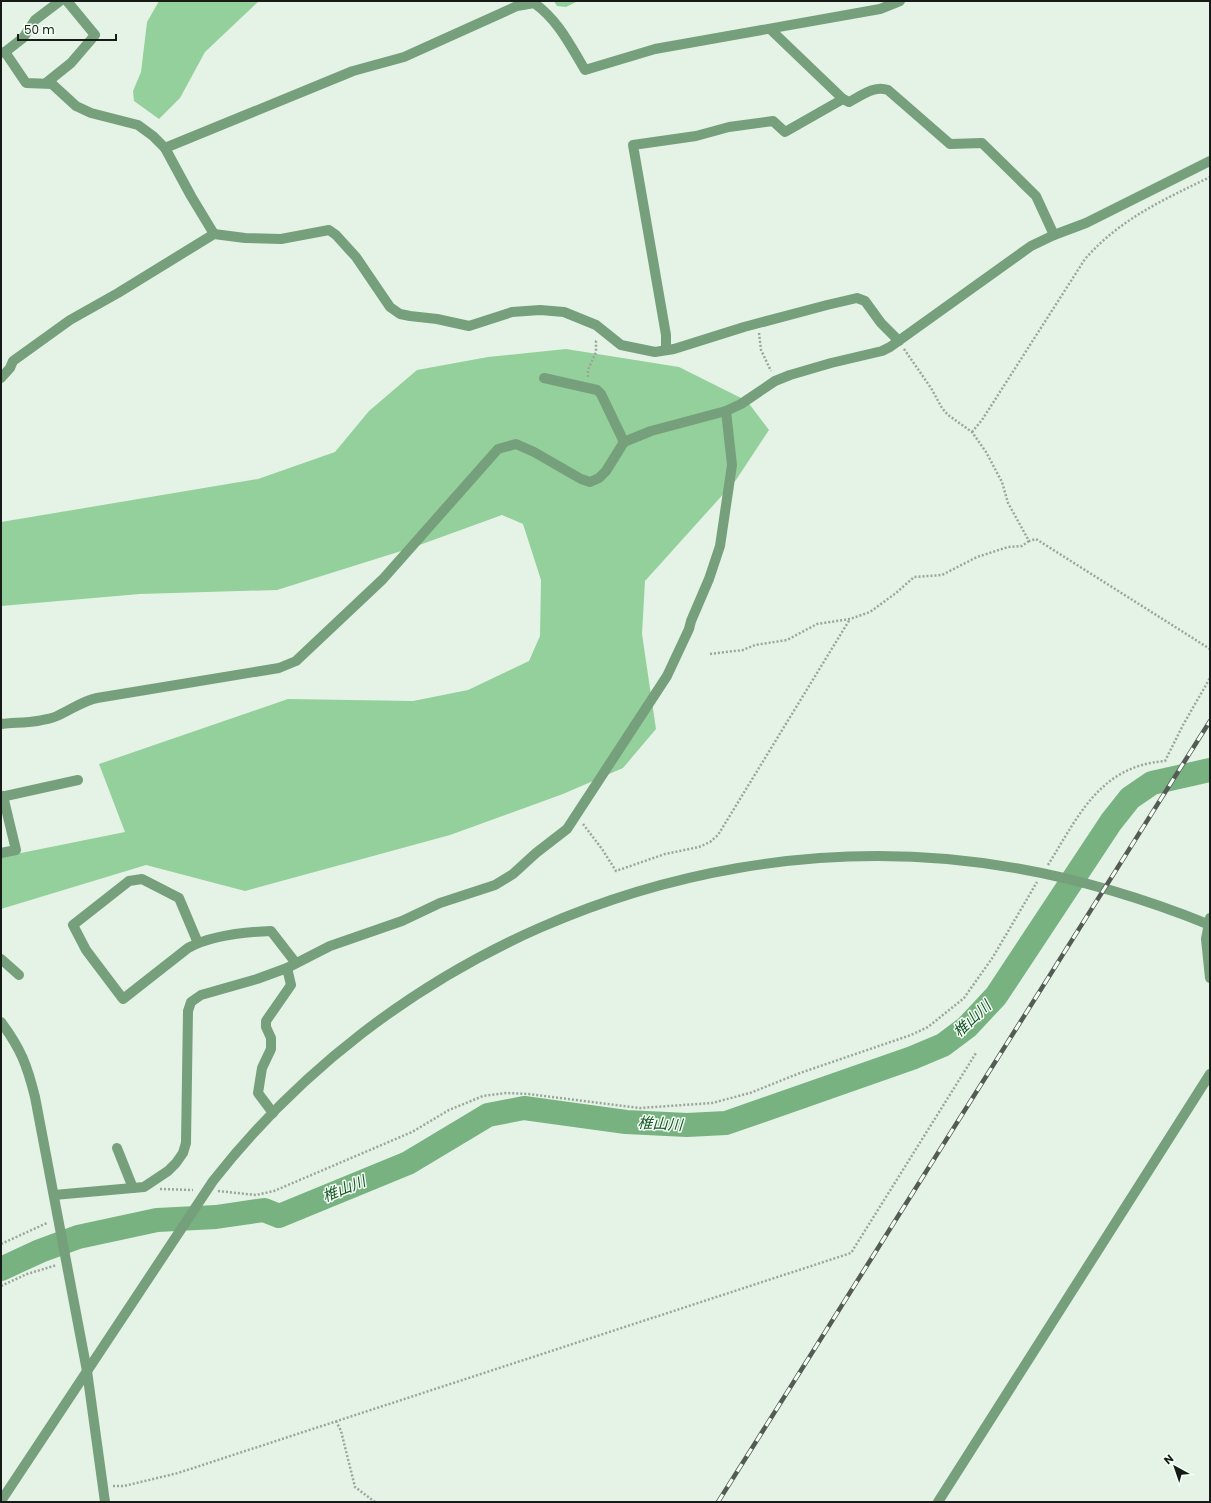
<svg xmlns="http://www.w3.org/2000/svg" width="1211" height="1503" viewBox="0 0 1211 1503" font-family="Poppins,'Noto Sans JP',sans-serif">
  <rect width="100%" height="100%" fill="#e5f3e6"/>
  <g fill="#94d09c">
    <path d="M159,1H259L205,52L180,98L159,119L134,101L133,91L141,72L147,22Z"/>
    <path d="M554,1H578L566,7L557,6Z"/>
    <path d="M566,349L679,367L747,401L769,430L736,480L645,581L642,634L656,729L623,768L563,794L450,835L245,891L146,865L1,909V857L125,832L99,764L288,699L413,701L468,690L529,661L540,636L541,580L523,524L502,515L414,547L277,590L140,594L1,606V522L258,479L335,452L369,411L417,370L488,357Z"/>
  </g>
  <g fill="none" stroke-linecap="round" stroke-linejoin="round">
    <path stroke="#77b280" stroke-width="24" d="M1,1269L40,1251L78,1237L157,1220L216,1217L264,1210L279,1216L408,1163L488,1115L524,1108L626,1122L687,1125L726,1123L912,1058L943,1045L967,1027L996,996L1111,822L1130,798L1152,783L1210,770"/>
    <g stroke="#9ba59c" stroke-width="2.5" stroke-dasharray="2 2" stroke-linecap="butt">
      <path d="M759,333L761,350L771,371"/>
      <path d="M904,349L931,388L942,408L948,415L972,432L986,452L1002,482L1008,503L1029,541L1036,539L1210,649"/>
      <path d="M588,377V370L596,352V341L598,340"/>
      <path d="M972,432L982,420L1085,259C1120,219 1163,200 1210,177"/>
      <path d="M710,654L743,650L755,645L787,640L817,624L850,619L870,612L896,593L914,577L942,575L977,557L1008,547L1022,546L1029,541"/>
      <path d="M583,824L602,849L616,871L665,854L699,847L710,842L718,835L850,619"/>
      <path d="M1048,865C1079,815 1100,766 1165,761L1183,725L1210,678"/>
      <path d="M160,1189L193,1190"/>
      <path d="M218,1191L256,1195L274,1191L412,1132L449,1110L483,1096L506,1093L529,1094L640,1108L712,1103L750,1093L800,1073L911,1035L928,1027L964,998L993,957L1037,882"/>
      <path d="M1,1244L47,1223"/>
      <path d="M1,1286L27,1274L57,1265"/>
      <path d="M336,1421L341,1431L355,1487L375,1502"/>
      <path d="M113,1486H124L178,1473L851,1253L976,1053"/>
    </g>
    <g stroke="#76a07b" stroke-width="10">
      <path d="M770,29L843,99L849,102C861,96 874,85 888,90L950,144L982,143L1036,196L1054,235"/>
      <path d="M5,52L23,38L35,20L60,1"/>
      <path d="M1,53L5,52L26,83L52,84L76,106L91,113L138,125L153,136L165,148L191,196L214,234"/>
      <path d="M46,83L71,63L95,35L67,1"/>
      <path d="M165,148L353,71L404,57L517,6L534,3C558,20 570,45 585,70L655,49L880,9L900,1"/>
      <path d="M666,349V335L633,145L696,136L729,127L773,121L785,132L843,99"/>
      <path d="M1,378L10,368L13,361L70,320L118,293L214,234L245,238L281,239L329,230L336,235L356,257L390,307L400,314L410,316L437,319L469,326L512,312L540,310L564,312L596,325L621,345L655,352L674,349L744,327L827,305L857,298L865,301L881,323L899,341"/>
      <path d="M544,378L597,390L601,394L624,442"/>
      <path d="M1,724C19,722 40,723 57,716C71,710 82,701 97,698L279,668L296,661L383,579L498,449L516,444L534,452L581,479L590,482L599,478L606,471L624,442L651,431L726,411L741,404L775,381L790,375L831,363L882,351L890,347L1031,246L1054,235L1086,223L1210,161"/>
      <path d="M1,797L78,780"/>
      <path d="M1,853L16,850L3,796"/>
      <path d="M1210,918L1206,939L1210,978"/>
      <path d="M198,943L179,898L142,879L129,881L73,925L86,950L123,999L188,948C212,935 244,932 271,931L295,962"/>
      <path d="M1,959L19,975"/>
      <path d="M1,1022C21,1049 27,1065 35,1097L87,1371L105,1502"/>
      <path d="M273,1113L258,1093L262,1068L271,1049V1038L266,1027V1021L291,985L287,968"/>
      <path d="M117,1148L133,1188"/>
      <path d="M54,1195L144,1187L168,1171L176,1163L183,1153L186,1143L188,1011L191,1002L201,995L257,979L287,968L330,946L402,921L440,903L495,885L513,874L536,853L567,829L667,676L689,629L691,621L709,579L720,546L732,465L726,411"/>
      <path d="M1,1501L213,1181C387,959 666,835 947,859C1037,867 1126,891 1210,925"/>
      <path d="M938,1502L1210,1074"/>
    </g>
    <g stroke="#545b55" stroke-width="4.5">
      <path id="rail" d="M718,1502L1210,721"/>
    </g>
    <use href="#rail" stroke="#f4fff5" stroke-width="3" stroke-dasharray="9" stroke-linecap="butt"/>
  </g>
  <g text-anchor="middle" stroke-width="3" stroke-linejoin="round" paint-order="stroke">
    <g font-size="15" font-style="italic" fill="#175727" stroke="#f4fff5">
      <text transform="translate(972 1019) rotate(-43)" y="5">椎山川</text>
      <text transform="translate(660 1124) rotate(3)" y="5">椎山川</text>
      <text transform="translate(344 1189) rotate(-22)" y="5">椎山川</text>
    </g>
  </g>
  <rect width="1211" height="1503" fill="none" stroke="#161b17" stroke-width="4"/>
  <g transform="translate(1175 1467) rotate(320)" stroke="#f4fff5" stroke-width="3" paint-order="stroke">
  <path d="M0-3L7 15L0 10L-7 15Z" fill="#161b17"/>
  <text y="-6" font-size="11" font-weight="bold" text-anchor="middle" fill="#161b17">N</text>
  </g>
  <path d="M18 34v6h98v-6" fill="none" stroke="#161b17" stroke-width="2"/>
  <text x="24" y="34" font-size="12" fill="#161b17" stroke="#f4fff5" stroke-width="3" paint-order="stroke">50 m</text>
</svg>
